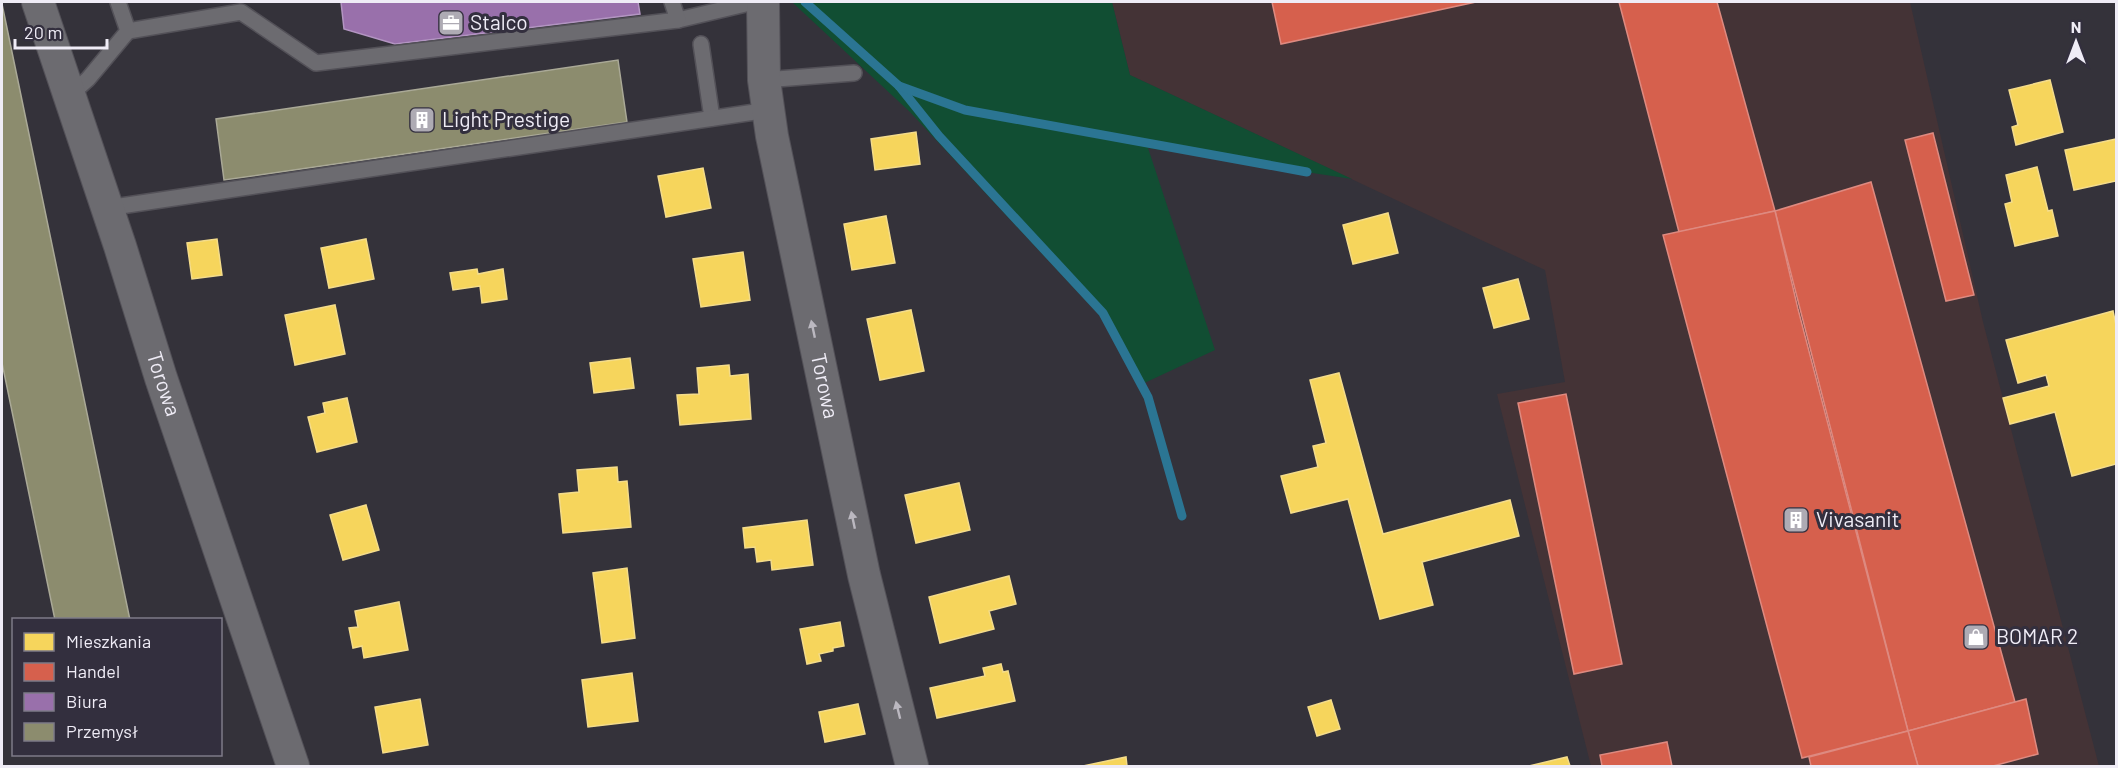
<svg xmlns="http://www.w3.org/2000/svg" width="2118" height="768" viewBox="0 0 2118 768" font-family="Barlow,sans-serif">
  <rect width="100%" height="100%" fill="#34323a"/>
  <path fill="#443336" d="M1112,2H1910L1983,322L2099,766H1591L1497,394L1565,382L1545,270L1130,75Z"/>
  <path fill="#114e33" d="M792,2H1112L1130,75L1352,179L1148,148L1215,350L1138,386L1101,317L910,112Z"/>
  <g fill="#f6d55c" stroke="#f4dc8a" stroke-width="1.5">
    <path d="M2050,80L2063,132L2016,145L2012,127L2018,125L2009,90Z"/>
    <path d="M916,132L920,164L875,170L871,139Z"/>
    <path d="M2116,139V181L2074,190L2065,150Z"/>
    <path d="M2037,167L2048,211L2052,210L2058,236L2015,246L2005,204L2012,202L2006,175Z"/>
    <path d="M703,168L711,208L666,217L658,176Z"/>
    <path d="M1388,213L1398,253L1353,264L1343,225Z"/>
    <path d="M886,216L895,263L852,270L844,224Z"/>
    <path d="M217,239L222,275L192,279L187,243Z"/>
    <path d="M366,239L374,279L329,288L321,248Z"/>
    <path d="M743,252L750,300L701,307L693,259Z"/>
    <path d="M477,269L478,274L503,269L507,299L482,303L480,286L453,290L450,273Z"/>
    <path d="M1518,279L1529,319L1494,328L1483,288Z"/>
    <path d="M335,305L345,354L295,365L285,315Z"/>
    <path d="M911,310L924,371L880,380L867,319Z"/>
    <path d="M2113,311L2116,325V464L2072,476L2055,412L2010,424L2003,398L2049,386L2046,375L2018,383L2006,340Z"/>
    <path d="M630,358L634,388L594,393L590,363Z"/>
    <path d="M729,365L730,376L748,374L751,419L680,425L677,395L699,394L697,368Z"/>
    <path d="M1339,373L1383,534L1510,500L1519,536L1422,562L1433,605L1380,619L1348,499L1291,513L1281,476L1318,467L1313,446L1326,443L1310,380Z"/>
    <path d="M347,398L357,442L317,452L308,417L325,413L323,403Z"/>
    <path d="M617,467L618,482L627,481L631,527L563,533L559,494L579,492L577,470Z"/>
    <path d="M959,483L970,530L916,543L905,495Z"/>
    <path d="M366,505L379,550L343,560L330,515Z"/>
    <path d="M807,520L813,565L772,570L771,560L757,562L755,547L745,548L743,528Z"/>
    <path d="M627,568L635,638L602,643L593,573Z"/>
    <path d="M1009,576L1016,604L989,611L994,629L940,643L929,597Z"/>
    <path d="M399,602L408,650L364,658L362,646L353,648L349,628L358,627L355,611Z"/>
    <path d="M840,622L844,646L833,648V651L819,654L821,661L807,664L800,629Z"/>
    <path d="M1001,664L1003,672L1008,671L1015,701L937,718L930,688L985,676L983,668Z"/>
    <path d="M632,673L638,721L588,727L582,680Z"/>
    <path d="M420,699L428,745L383,753L375,707Z"/>
    <path d="M1331,700L1340,729L1317,736L1308,707Z"/>
    <path d="M858,704L865,734L825,742L819,712Z"/>
    <path d="M1126,757L1127,766H1083Z"/>
    <path d="M1567,757L1570,766H1529Z"/>
  </g>
  <g fill="#d6604d" stroke="#de8a80" stroke-width="1.5">
    <path d="M1272,2H1476L1281,44Z"/>
    <path d="M1619,2H1717L1775,211L1679,232Z"/>
    <path d="M1933,133L1974,295L1946,301L1905,140Z"/>
    <path d="M1871,182L2015,702L1908,731L1775,211Z"/>
    <path d="M1775,211L1798,309L1908,731L1802,758L1663,235Z"/>
    <path d="M1566,394L1622,664L1574,674L1518,403Z"/>
    <path d="M2026,699L2038,754L1993,766H1918L1908,731Z"/>
    <path d="M1908,731L1918,766H1811L1809,757Z"/>
    <path d="M1667,742L1672,766H1602L1600,755Z"/>
  </g>
  <path fill="#9970ab" stroke="#b395c2" stroke-width="1.5" d="M341,2H638L640,14L395,44L344,29Z"/>
  <g fill="#8c8c6e" stroke="#aaa997" stroke-width="1.5">
    <path d="M2,4L130,620H55L2,363Z"/>
    <path d="M618,60L627,122L224,180L216,119Z"/>
  </g>
  <g fill="none" stroke-linecap="round" stroke-linejoin="round">
    <g stroke="#2b7593" stroke-width="9">
      <path d="M805,2L899,86L939,136L1103,313L1148,397L1182,516"/>
      <path d="M899,86L965,110L1307,172"/>
    </g>
    <g stroke="#535158" stroke-width="18">
      <g id="lane">
        <path d="M678,20L754,2"/>
        <path d="M128,31L241,12L316,63L678,20L672,2"/>
        <path d="M701,44L712,118"/>
        <path d="M764,80L854,73"/>
        <path d="M69,96L88,79L128,31L118,2"/>
        <path d="M107,208L768,110"/>
      </g>
    </g>
    <g stroke="#535158" stroke-width="34">
      <g id="street">
        <path id="s1" d="M38,2L120,246L161,378L293,766"/>
        <path id="s2" d="M763,2L764,80L772,136L864,575L912,766"/>
      </g>
    </g>
    <use href="#lane" stroke="#6c6b70" stroke-width="15"/>
    <use href="#street" stroke="#6c6b70" stroke-width="32"/>
  </g>
  <defs><path id="oneway-solid" d="M-6-.8H1V-3.2L6.5 0L1 3.2V.8H-6Z" transform="scale(1.5)"/></defs>
  <g fill="#bbb8c0">
    <use href="#oneway-solid" transform="translate(813 329) rotate(-102)"/>
    <use href="#oneway-solid" transform="translate(853 520) rotate(-102)"/>
    <use href="#oneway-solid" transform="translate(898 710) rotate(-104)"/>
  </g>
  <defs>
    <g id="office-square" transform="scale(1.35)"><rect x="-9" y="-9" width="18" height="18" rx="4" fill="#aeabb4" stroke="#332f3e"/><path d="M-6-3h4V-5.5h4V-3h4V5H-6ZM-1-4.5V-3h2v-1.5ZM-6 0V1H6V0Z" fill="#fff"/></g>
    <g id="building-square" transform="scale(1.35)"><rect x="-9" y="-9" width="18" height="18" rx="4" fill="#aeabb4" stroke="#332f3e"/><path d="M-4-6H4V6H1V3H-1V6H-4ZM-2.5-4.3h1.7v1.8h-1.7ZM.8-4.3h1.7v1.8H.8ZM-2.5-1h1.7V.8h-1.7ZM.8-1h1.7V.8H.8Z" fill="#fff"/></g>
    <g id="shop-square" transform="scale(1.35)"><rect x="-9" y="-9" width="18" height="18" rx="4" fill="#aeabb4" stroke="#332f3e"/><path d="M-5-2.5h2.3a2.7 3.5 0 0 1 5.4 0H5L5.5 6h-11ZM-1.5-2.5h3a1.5 2.3 0 0 0-3 0Z" fill="#fff"/></g>
  </defs>
  <g fill-rule="evenodd">
    <use href="#office-square" x="451" y="23"/>
    <use href="#building-square" x="422" y="120"/>
    <use href="#building-square" x="1796" y="520"/>
    <use href="#shop-square" x="1976" y="637"/>
  </g>
  <g text-anchor="middle" stroke-width="6" stroke-linejoin="round" paint-order="stroke">
    <g font-size="21" fill="#efecf6" stroke="#332f3e" text-anchor="start">
      <text x="470" y="30">Stalco</text>
      <text x="442" y="127">Light Prestige</text>
      <text x="1816" y="527">Vivasanit</text>
      <text x="1996" y="644">BOMAR 2</text>
    </g>
    <g font-size="21" fill="#efecf6" stroke="#332f3e">
      <text dy="7" stroke="none"><textPath href="#s1" startOffset="402">Torowa</textPath></text>
      <text dy="7" stroke="none"><textPath href="#s2" startOffset="390">Torowa</textPath></text>
    </g>
  </g>
  <rect width="2118" height="768" fill="none" stroke="#efecf6" stroke-width="6"/>
  <rect x="12" y="618" width="210" height="138" fill="#332f3e" stroke="#7e7b88" stroke-width="1.5"/>
  <rect x="24" y="633" width="30" height="18" fill="#f6d55c" stroke="#7e7b88" stroke-width="1.5"/>
  <text x="66" y="648" font-size="18" fill="#efecf6">Mieszkania</text>
  <rect x="24" y="663" width="30" height="18" fill="#d6604d" stroke="#7e7b88" stroke-width="1.5"/>
  <text x="66" y="678" font-size="18" fill="#efecf6">Handel</text>
  <rect x="24" y="693" width="30" height="18" fill="#9970ab" stroke="#7e7b88" stroke-width="1.5"/>
  <text x="66" y="708" font-size="18" fill="#efecf6">Biura</text>
  <rect x="24" y="723" width="30" height="18" fill="#8c8c6e" stroke="#7e7b88" stroke-width="1.5"/>
  <text x="66" y="738" font-size="18" fill="#efecf6">Przemysł</text>
  <g transform="translate(2076 42)" stroke="#332f3e" stroke-width="4.5" paint-order="stroke">
  <path d="M0-4.5L10 22L0 15L-10 22Z" fill="#efecf6"/>
  <text y="-9" font-size="16" font-weight="bold" text-anchor="middle" fill="#efecf6">N</text>
  </g>
  <path d="M15 39v9h92v-9" fill="none" stroke="#efecf6" stroke-width="3"/>
  <text x="24" y="39" font-size="18" fill="#efecf6" stroke="#332f3e" stroke-width="4.5" paint-order="stroke">20 m</text>
</svg>
